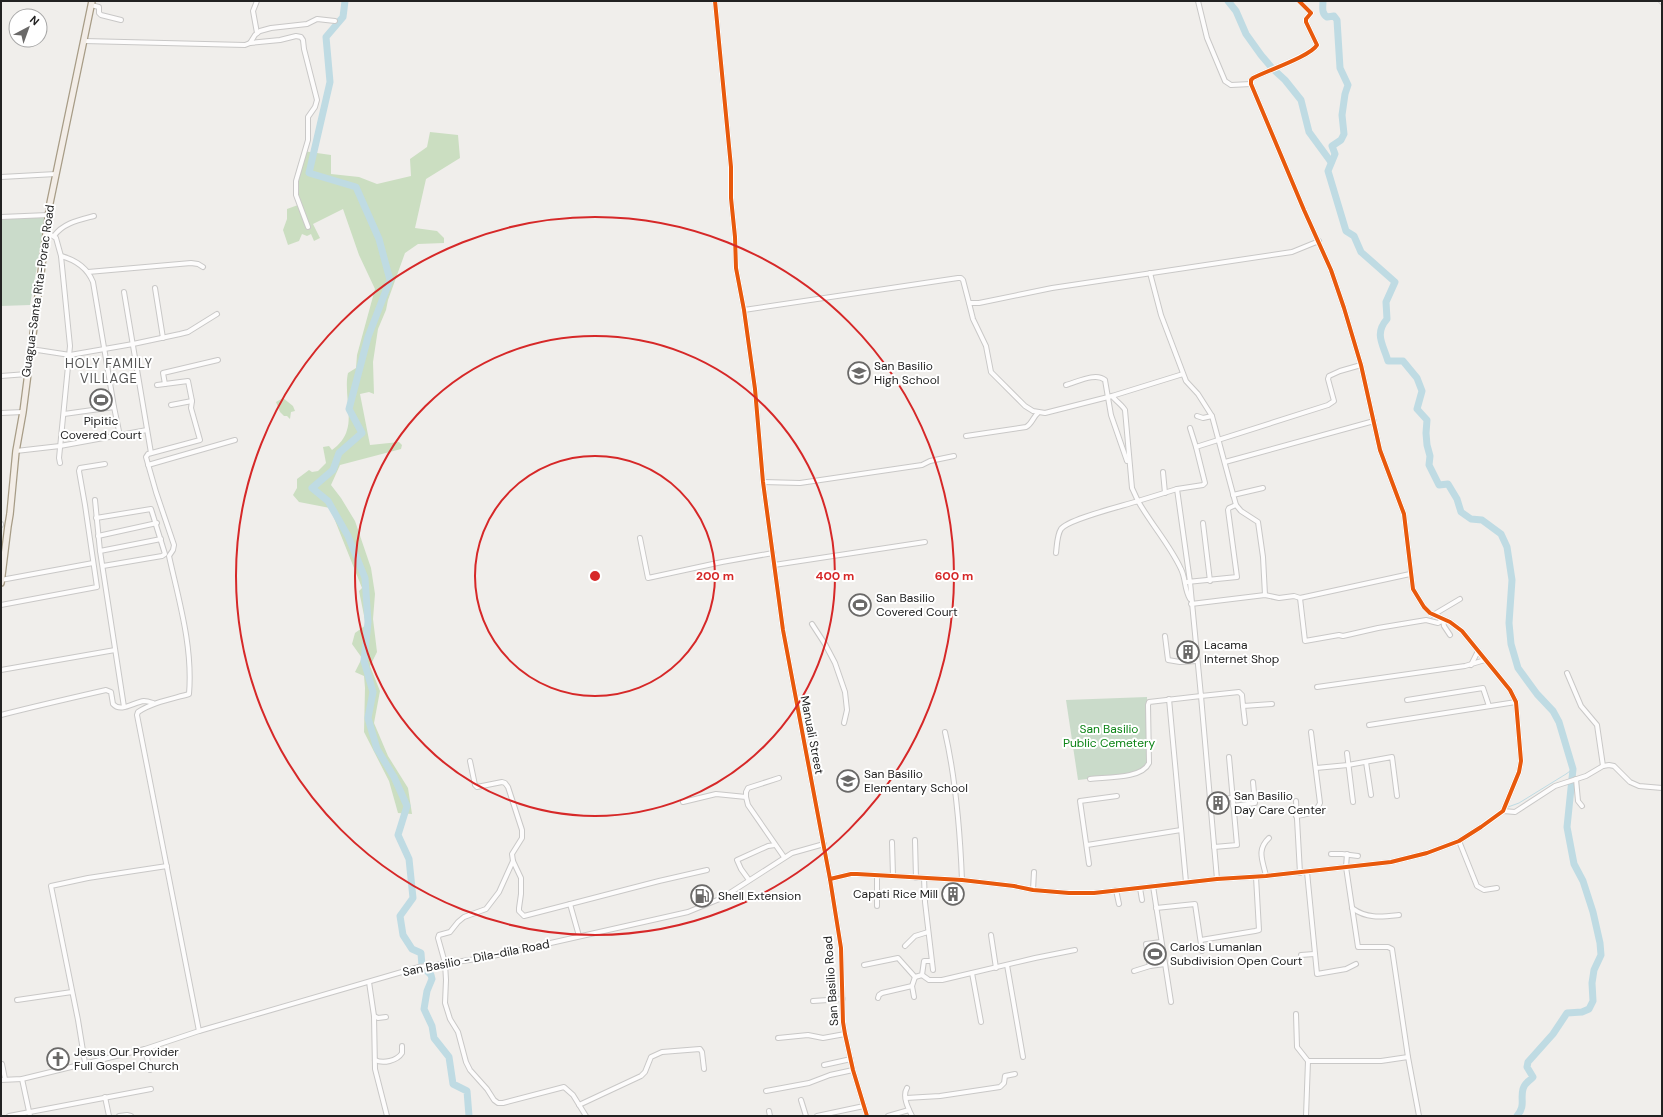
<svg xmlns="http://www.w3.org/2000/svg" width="1663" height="1117" viewBox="0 0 1663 1117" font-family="'DM Sans',sans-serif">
  <rect width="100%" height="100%" fill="#f0eeeb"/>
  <g fill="#cbdec1">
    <path d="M430,132L458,135L460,158L426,179L415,228L437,231L444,238V243L418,244L405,253L388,300L386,310L378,329L373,362L374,394L369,392L360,394L370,445L399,442L402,445L401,449L340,465L331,485L341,498L355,521L371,568L375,594L373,619L377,652L370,666L380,691L374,723L388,756L408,788L412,814L398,813L389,781L364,732L365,688L364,676L355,672L362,658L352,644L355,633L366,625L359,591L362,588L330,508L299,502L293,495L297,488V479L309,470L312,472L318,471L326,463L323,447L329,446L332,450C339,445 345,438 347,430C352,416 344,390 348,373L356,368L357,355L375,289L359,255L343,209L313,224L320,238L314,241L311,234L307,236L302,234L299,241L288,245L283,230L287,219V209L298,205C291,182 295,173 303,151L331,155V174L359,177L377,184L411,176L410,159L427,147Z"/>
    <path d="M283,398L293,406L295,411L291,412L290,419L287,416H284L280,412L276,402Z"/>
  </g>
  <g fill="#cadbca">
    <path d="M46,216L30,305L1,306V218Z"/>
    <path d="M1147,697L1148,763L1146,767L1131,774L1078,780L1066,700Z"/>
  </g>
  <path fill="#b7e6d2" d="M1159,943L1162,963L1151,965L1148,945Z"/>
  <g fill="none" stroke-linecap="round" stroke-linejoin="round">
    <path stroke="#bfdbe3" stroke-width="1" d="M1508,807L1519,803L1566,774L1573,769"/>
    <g stroke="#bfdbe3" stroke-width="7">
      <path d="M345,1L343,17L326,37L330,82L309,173L356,187L379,239L390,280L368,337L349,409L362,433L339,453L333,470L312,488L328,501L348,536L365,578L368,622L364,661L373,692L368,718L377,749L394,777L407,806L398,835L409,859L413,898L400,916L403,935L412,949L421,953L422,966L431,975L432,979L427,991L424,1009L432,1026L434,1038L449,1057L453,1084L467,1091L469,1116"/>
      <path d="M1228,1L1236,11L1246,34L1261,55L1272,68L1285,80L1301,100L1309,132L1331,162"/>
      <path d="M1323,1C1323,7 1321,13 1327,17L1334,16L1337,20L1340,68L1348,85L1345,94L1342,115L1344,134L1341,140L1332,146L1335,154L1328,171L1346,231L1354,236L1361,252L1395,282L1386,302L1387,319C1374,334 1383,344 1388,361H1403L1417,378L1422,391L1417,409L1427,420L1426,433L1427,445L1430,456L1429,465L1439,485L1448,484L1457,499L1461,512L1471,519L1482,520L1501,534L1507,547L1512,580L1509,623L1511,644L1518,668L1537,694L1553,711L1559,722L1573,769L1567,827L1574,864L1583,881L1593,912L1600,943L1601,955L1594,970L1592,983L1593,1001L1589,1009L1582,1012L1567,1013L1553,1034L1528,1062L1527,1067L1533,1077C1529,1082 1525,1082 1523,1089C1520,1100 1526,1105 1517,1116"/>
    </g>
    <g stroke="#c9c8c7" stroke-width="6">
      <g id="minor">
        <path d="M257,1L253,11L257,33"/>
        <path d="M715,1L731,167V198L735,237L736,268L744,310L755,389L763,482L783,630L830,879L841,948L843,1022L845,1034L853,1070L867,1116"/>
        <path d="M1198,1L1207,38L1225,81L1231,85L1251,84"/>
        <path d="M1661,1L1662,2"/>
        <path d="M91,5L99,7V13L101,15L121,20"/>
        <path d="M84,41L245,45L250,43L255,35L260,31L271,28L307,24L317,19L335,21"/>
        <path d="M250,43L280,40L296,36L301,37L303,40L304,49L317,100L315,107L308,117V140L296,181V195L308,227"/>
        <path d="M1,177L56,174"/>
        <path d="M1,217L48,215"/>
        <path d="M46,232L56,238L61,256L70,346L59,458L60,463"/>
        <path d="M54,236C63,223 79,220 94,216"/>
        <path d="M61,256C76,260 87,267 93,282L114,407L120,436"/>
        <path d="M88,272L191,263L198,264L203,267"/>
        <path d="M1150,273L1161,315L1186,381L1198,394L1212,416L1236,505L1241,511L1258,522L1263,557L1265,595"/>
        <path d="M155,288L163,338"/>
        <path d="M124,292L151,453"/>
        <path d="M969,303L973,319L986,346L991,372L1025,406L1033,411L1045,413L1112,396L1183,374"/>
        <path d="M744,310L958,278H961L963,280L969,303H979L1052,288L1292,252L1319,241"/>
        <path d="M31,349L70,355L133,344L180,334L188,332L217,314"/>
        <path d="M1,376L27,374"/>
        <path d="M165,384L163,373L218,360"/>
        <path d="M157,385L188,381L192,401L191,408L200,440L148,454L146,457L156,492L174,545L173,550L169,556C179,601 193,647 189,694C172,699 153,702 138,712L137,715L199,1031"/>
        <path d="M1066,385C1077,382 1096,372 1105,380L1111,415L1127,461"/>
        <path d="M1112,396C1116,401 1123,406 1125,410L1132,488L1138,501L1177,489"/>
        <path d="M171,405L192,401"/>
        <path d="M1,413L23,412"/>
        <path d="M64,414L114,407"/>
        <path d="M1197,416L1203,418L1212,416"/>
        <path d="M1190,428L1196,447"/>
        <path d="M966,436L1026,427C1032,424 1033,417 1038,413"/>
        <path d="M16,451L60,446L147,430"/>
        <path d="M1225,462L1374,421"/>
        <path d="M148,465L235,440"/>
        <path d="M1163,472L1165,493"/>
        <path d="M763,482L800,483L922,465L930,461L954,456"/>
        <path d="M1233,495L1263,488"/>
        <path d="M95,500L100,551L124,707"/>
        <path d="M96,518L151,509L165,554L162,556L103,566"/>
        <path d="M1203,523L1210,581"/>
        <path d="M1,525V524"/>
        <path d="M98,536L157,523"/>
        <path d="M640,538L648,578L722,562L773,553"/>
        <path d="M100,551L161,539"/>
        <path d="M1056,553C1057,545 1057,535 1061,529C1068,519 1123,506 1138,501C1151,524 1170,545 1181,569C1186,579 1184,589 1190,599"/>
        <path d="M774,565L925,542"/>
        <path d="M1,580L93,563"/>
        <path d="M1187,582L1237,577L1228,510L1229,508L1236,505"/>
        <path d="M1300,598L1305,641L1339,635L1343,636L1378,628L1426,620L1438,623L1443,620L1444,626L1450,635"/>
        <path d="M1191,604L1265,595L1279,598L1294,596L1300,598L1410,574"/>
        <path d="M1,605L97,587L85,505L79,471L80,468L105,464"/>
        <path d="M1433,615L1460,599"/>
        <path d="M812,624L825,644L835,663L845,692L847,710L844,723"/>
        <path d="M1165,636L1168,660L1180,662L1197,661"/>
        <path d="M1471,665L1478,651"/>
        <path d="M1,670L115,650"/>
        <path d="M1567,673L1581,706L1597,725L1603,766"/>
        <path d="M1317,687L1465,666L1485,660"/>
        <path d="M1169,699L1186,882"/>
        <path d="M1407,700L1483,688L1489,706"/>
        <path d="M1272,704L1243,706L1242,695L1239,692L1201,696L1190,582L1177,489L1203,485L1205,483L1196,447L1328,405L1334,401L1328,379L1329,376L1340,371L1361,365"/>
        <path d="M1243,706L1245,723"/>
        <path d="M1,715C36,706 71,698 106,690L111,692L113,704C121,713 134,702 144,701C147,701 150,702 153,703"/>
        <path d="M1369,725L1516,702"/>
        <path d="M945,732C956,780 960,830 962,880"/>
        <path d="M1347,753L1353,802"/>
        <path d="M470,761L475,785L477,787L502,782L505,783L508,787L522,830V838L512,854L513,861L521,878V894L519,908V911L524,916L659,881L707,870"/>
        <path d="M1366,762L1371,795"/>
        <path d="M1316,768L1348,765L1392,757L1397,796"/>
        <path d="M1090,779C1106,777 1142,779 1149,763L1148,705L1149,702L1201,696L1217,879"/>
        <path d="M1576,779L1578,801L1582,806"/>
        <path d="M746,797V792L748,788L779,778"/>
        <path d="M1210,800L1232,798"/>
        <path d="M1296,801L1300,873"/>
        <path d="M683,802L716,794L746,797L748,805L784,857"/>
        <path d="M1233,806L1255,803L1253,782"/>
        <path d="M1503,811L1515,812L1555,786L1586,776L1603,766L1609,765L1614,766L1630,782L1639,786L1662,788"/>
        <path d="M1296,816C1306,815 1316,813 1320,803L1311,732"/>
        <path d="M915,840L916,878"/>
        <path d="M1459,841L1477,886L1484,890L1497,888"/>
        <path d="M892,842L893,876"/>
        <path d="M1087,845L1181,830"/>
        <path d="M1214,847L1237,845L1229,757"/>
        <path d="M1331,854H1342L1358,856"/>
        <path d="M1347,854L1346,867L1358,947H1388L1392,949L1408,1057L1419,1116"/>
        <path d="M513,861L499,892L486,909L464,917L458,922L450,932L439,935L438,938L445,963L446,980L445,1003L450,1019L458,1032L466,1062L470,1070L487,1089L494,1100L498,1103H503L564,1087L573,1095L586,1116"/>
        <path d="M1089,864L1080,801L1117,796"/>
        <path d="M1307,872L1317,974L1346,969L1356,964"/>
        <path d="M1266,876C1263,861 1256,850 1269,838"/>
        <path d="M924,878L925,902L933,970"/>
        <path d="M830,879L851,874H857L962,880L1014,886L1033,890L1069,893H1094L1217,879L1266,876L1391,862L1427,853L1459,841L1481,827L1503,811L1519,772L1521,761L1516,702L1510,690L1462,631L1450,622L1430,613L1424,607L1413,589L1404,514L1380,450L1361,365L1344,308L1331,270L1304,210L1251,84V80L1253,78C1266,71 1311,56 1317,45L1306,22V19L1311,13L1299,1"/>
        <path d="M749,880L741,869L737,860L768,846L775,845"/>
        <path d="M1153,886L1171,1002"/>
        <path d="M1140,888L1142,900"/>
        <path d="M1033,890L1034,872"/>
        <path d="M1116,890L1119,904"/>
        <path d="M570,904L579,936"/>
        <path d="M877,906V875"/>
        <path d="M1156,908L1195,904L1202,951"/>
        <path d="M1352,908C1367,919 1381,917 1399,915"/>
        <path d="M991,935L996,968"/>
        <path d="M1201,940L1255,931L1259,930L1256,877"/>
        <path d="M1161,942L1146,944L1150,966L1165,964"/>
        <path d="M905,946L915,936L928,932"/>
        <path d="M1301,955L1314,954"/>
        <path d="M864,965L898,958L915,977"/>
        <path d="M1007,965L1023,1057"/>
        <path d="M1134,971L1150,966"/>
        <path d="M972,973L981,1022"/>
        <path d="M922,975L929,980H942L1035,958L1075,950"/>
        <path d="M915,977L922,975L924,961H931"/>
        <path d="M369,982L374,1016L375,1069L387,1116"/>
        <path d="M912,986L914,997"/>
        <path d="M878,998L879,995L882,993L912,986L915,977"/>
        <path d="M17,1000L72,992"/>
        <path d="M813,1001L843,999"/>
        <path d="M1296,1014L1297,1047L1308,1061L1306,1116"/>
        <path d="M374,1016L378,1018L386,1017"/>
        <path d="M778,1038L808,1035L823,1038L845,1034"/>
        <path d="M145,1049L150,1070"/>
        <path d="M375,1060C383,1064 397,1061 402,1053V1046"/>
        <path d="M1308,1061H1381L1408,1057"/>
        <path d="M85,1063L78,1020L51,886L88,878L167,866"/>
        <path d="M2,1064L5,1079"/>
        <path d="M824,1065L851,1059"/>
        <path d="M22,1079L30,1116"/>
        <path d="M1,1080L22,1079L145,1049L199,1031L419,967L484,958L688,912L722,898L792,853L824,844"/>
        <path d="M907,1088C902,1096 908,1108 912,1116"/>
        <path d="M766,1091L809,1083L830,1075L853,1070"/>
        <path d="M105,1097L109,1116"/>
        <path d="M906,1098L940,1096L1000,1087L1004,1083L1005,1076L1015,1074"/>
        <path d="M801,1100L806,1116"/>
        <path d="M579,1105L641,1076L645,1072L651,1057L662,1052L700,1049L702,1052L704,1069"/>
        <path d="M769,1111L770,1116"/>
        <path d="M9,1116L151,1089"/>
        <path d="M119,1116L127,1115L131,1116"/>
        <path d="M817,1116L864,1106"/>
        <path d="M888,1116L909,1110"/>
      </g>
    </g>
    <g stroke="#a79c86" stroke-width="8">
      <path id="major" d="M1,583L8,526L10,514L16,451L23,412L50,203L92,1"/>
    </g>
    <use href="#minor" stroke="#fdfcfc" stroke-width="4"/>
    <use href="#major" stroke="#f3ede7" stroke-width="5.5"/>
    <g stroke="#fff" stroke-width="6">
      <g id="cycleway">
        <path d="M715,1L731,167V198L735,237L736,268L744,310L755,389L763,482L783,630L830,879L841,948L843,1022L845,1034L853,1070L867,1116"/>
        <path d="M830,879L851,874H857L962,880L1014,886L1033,890L1069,893H1094L1217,879L1266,876L1391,862L1427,853L1459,841L1481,827L1503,811L1519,772L1521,761L1516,702L1510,690L1462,631L1450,622L1430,613L1424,607L1413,589L1404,514L1380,450L1361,365L1344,308L1331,270L1304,210L1251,84V80L1253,78C1266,71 1311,56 1317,45L1306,22V19L1311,13L1299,1"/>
      </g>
    </g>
    <use href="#cycleway" stroke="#e8590c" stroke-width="4"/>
  </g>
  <g fill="none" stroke="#d62828" stroke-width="2">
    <circle cx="595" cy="576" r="120"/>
    <circle cx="595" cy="576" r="240"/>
    <circle cx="595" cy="576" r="359"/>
  </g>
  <defs>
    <g id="school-ring" transform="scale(1.15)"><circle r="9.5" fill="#fff" stroke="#6a6968" stroke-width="1.5"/><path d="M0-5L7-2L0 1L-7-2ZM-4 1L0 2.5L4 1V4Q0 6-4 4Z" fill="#6a6968"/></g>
    <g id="stadium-ring" transform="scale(1.15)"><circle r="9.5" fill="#fff" stroke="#6a6968" stroke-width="1.5"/><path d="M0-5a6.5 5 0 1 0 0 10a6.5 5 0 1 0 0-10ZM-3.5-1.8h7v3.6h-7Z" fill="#6a6968"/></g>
    <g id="building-ring" transform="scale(1.15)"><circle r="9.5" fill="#fff" stroke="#6a6968" stroke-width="1.5"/><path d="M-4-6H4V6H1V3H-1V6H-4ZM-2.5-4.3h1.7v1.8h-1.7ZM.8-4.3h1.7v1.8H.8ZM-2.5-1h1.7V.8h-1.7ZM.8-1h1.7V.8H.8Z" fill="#6a6968"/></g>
    <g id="fuel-ring" transform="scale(1.15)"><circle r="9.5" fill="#fff" stroke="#6a6968" stroke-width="1.5"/><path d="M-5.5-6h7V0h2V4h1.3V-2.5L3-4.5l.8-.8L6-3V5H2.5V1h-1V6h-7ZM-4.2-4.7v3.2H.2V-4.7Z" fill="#6a6968"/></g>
    <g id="church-ring" transform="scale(1.15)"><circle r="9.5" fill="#fff" stroke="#6a6968" stroke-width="1.5"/><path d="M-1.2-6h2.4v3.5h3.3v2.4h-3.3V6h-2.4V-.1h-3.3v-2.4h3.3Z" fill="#6a6968"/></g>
  </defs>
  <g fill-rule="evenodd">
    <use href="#school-ring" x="859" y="373"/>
    <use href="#stadium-ring" x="101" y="400"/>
    <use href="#stadium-ring" x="860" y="605"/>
    <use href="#building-ring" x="1188" y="652"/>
    <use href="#school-ring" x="848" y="781"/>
    <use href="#building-ring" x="1218" y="803"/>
    <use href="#building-ring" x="953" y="894"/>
    <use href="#fuel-ring" x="702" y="896"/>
    <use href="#stadium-ring" x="1155" y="954"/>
    <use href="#church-ring" x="58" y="1059"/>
  </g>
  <g text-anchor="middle" stroke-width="4" stroke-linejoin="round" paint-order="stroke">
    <g font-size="12" fill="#222" stroke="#fff">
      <text transform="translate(38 291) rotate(-82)" y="4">Guagua-Santa Rita-Porac Road</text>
      <text transform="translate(812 735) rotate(79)" y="4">Manuali Street</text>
      <text transform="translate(476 958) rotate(-11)" y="4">San Basilio - Dila-dila Road</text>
      <text transform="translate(831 981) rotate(-94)" y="4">San Basilio Road</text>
    </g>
    <g font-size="12" fill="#222" stroke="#fff" text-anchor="start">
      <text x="874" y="370">San Basilio<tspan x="874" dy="14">High School</tspan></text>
      <text x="101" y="425" text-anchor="middle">Pipitic<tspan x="101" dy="14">Covered Court</tspan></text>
      <text x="876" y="602">San Basilio<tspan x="876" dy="14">Covered Court</tspan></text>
      <text x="1204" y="649">Lacama<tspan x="1204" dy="14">Internet Shop</tspan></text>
      <text x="864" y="778">San Basilio<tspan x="864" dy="14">Elementary School</tspan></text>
      <text x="1234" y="800">San Basilio<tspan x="1234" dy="14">Day Care Center</tspan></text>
      <text x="938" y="898" text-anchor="end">Capati Rice Mill</text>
      <text x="718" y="900">Shell Extension</text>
      <text x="1170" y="951">Carlos Lumanlan<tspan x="1170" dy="14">Subdivision Open Court</tspan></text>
      <text x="74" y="1056">Jesus Our Provider<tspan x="74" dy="14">Full Gospel Church</tspan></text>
    </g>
    <g font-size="12" fill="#0c8416" stroke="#fff">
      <text x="1109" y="733">San Basilio<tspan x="1109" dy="14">Public Cemetery</tspan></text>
    </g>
    <g font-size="13" letter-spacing="1" fill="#555" stroke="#fff">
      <text x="109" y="368">HOLY FAMILY<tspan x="109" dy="15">VILLAGE</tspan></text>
    </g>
  </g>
  <circle cx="595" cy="576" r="6" fill="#d62828" stroke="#fff" stroke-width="2"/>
  <g font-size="12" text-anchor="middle" font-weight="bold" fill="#d62828" stroke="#fff" stroke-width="4" stroke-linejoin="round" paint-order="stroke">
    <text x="715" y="580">200 m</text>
    <text x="835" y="580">400 m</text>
    <text x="954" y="580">600 m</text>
  </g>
  <rect width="1663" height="1117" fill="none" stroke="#222222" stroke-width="4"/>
  <g transform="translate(28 28) rotate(41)"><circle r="19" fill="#ffffff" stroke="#a7a7a7"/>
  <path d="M0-3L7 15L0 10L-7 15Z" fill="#6a6968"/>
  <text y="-6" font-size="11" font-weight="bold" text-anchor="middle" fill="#222222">N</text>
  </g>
</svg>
